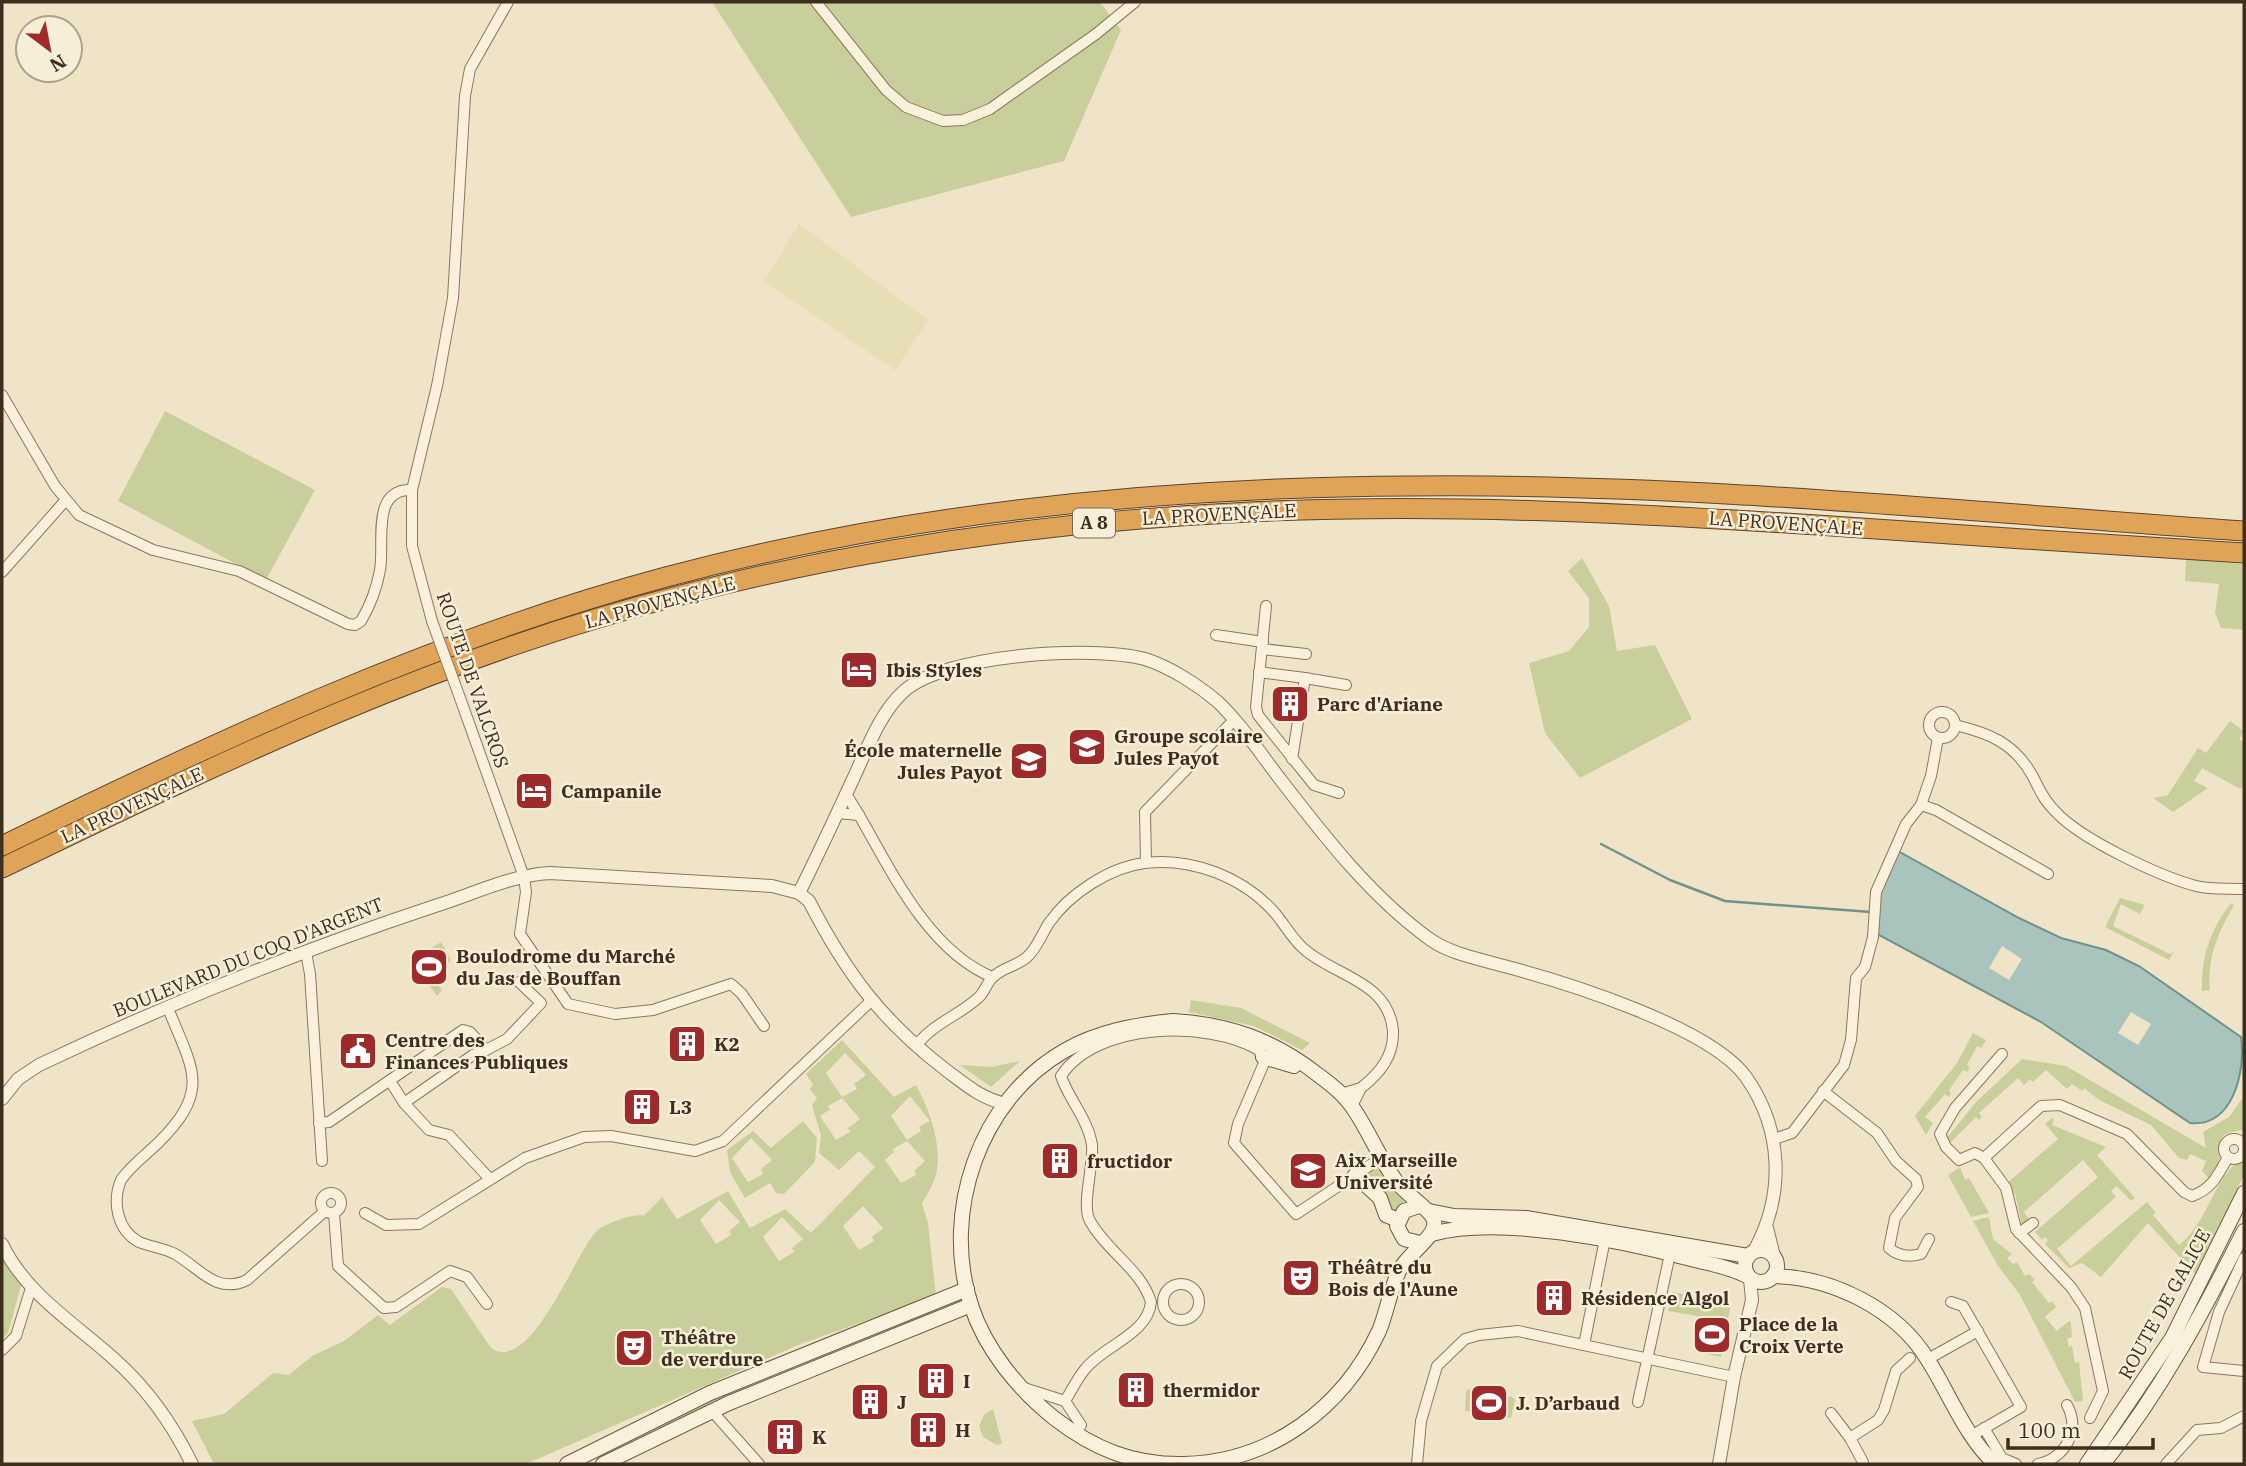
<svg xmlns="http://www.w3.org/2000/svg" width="2246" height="1466" viewBox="0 0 2246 1466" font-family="'IBM Plex Serif',serif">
  <rect width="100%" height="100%" fill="#f0e4c8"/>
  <path fill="#e6deb5" d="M799,224L928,320L895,370L764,282Z"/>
  <g fill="#c9cf9b" fill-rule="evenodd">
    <path d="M712,2H1100L1121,30L1064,161L851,217Z"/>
    <path d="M165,411L315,490L266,580L118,501Z"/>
    <path d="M1582,558L1609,606L1617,651L1655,645L1692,719L1580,778L1545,733L1529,663L1569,651L1589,627V598L1568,571Z"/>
    <path d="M2186,559L2244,564V630L2221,628L2215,613L2219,584L2185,581Z"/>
    <path d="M2230,721L2244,731L2239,739L2244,743V784L2240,789L2202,768L2194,781L2208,788L2173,812L2153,798L2168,795L2198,748L2206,753Z"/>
    <path d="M2120,898L2145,905L2140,914L2121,904L2113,926L2170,954L2174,951L2169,960L2105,927Z"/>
    <path d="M2231,903L2234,905C2218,933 2207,958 2210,990L2202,991C2201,957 2210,930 2231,903Z"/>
    <path d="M441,942L451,960L433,979L442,990L437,996L411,961Z"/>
    <path d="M1191,1000L1241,1008L1310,1043L1302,1050L1254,1026L1189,1012Z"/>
    <path d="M1973,1033L1986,1040L1981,1048L1977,1046L1967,1065L1970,1068L1967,1072L1963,1070L1949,1090L1951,1093L1949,1097L1945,1094L1925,1117L1933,1123L1926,1135L1915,1116L1957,1063Z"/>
    <path d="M842,1040L894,1097L916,1085C929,1109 941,1141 937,1169C936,1181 927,1194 922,1204L928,1223L936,1296L798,1345L526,1464H214L192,1421L224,1414L273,1373L289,1375L312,1356L344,1341L378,1315L390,1325L442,1287L451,1289L491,1348C532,1376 577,1246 599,1229C608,1223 635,1212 644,1216L662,1197L677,1219L728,1191L750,1228L785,1209L811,1233L875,1167L859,1151L839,1170L819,1153L821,1136L812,1105L817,1098L810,1089L813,1085L806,1074ZM845,1053L866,1075L854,1084L857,1089L842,1097L826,1073ZM910,1096L930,1121L919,1127L921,1131L907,1140L891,1116ZM842,1098L860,1119L848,1128L850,1132L836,1140L820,1116L829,1110L831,1112L828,1106ZM907,1141L925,1161L914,1171L916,1175L901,1183L885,1160L894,1152L893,1149ZM719,1200L740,1222L729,1231L731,1235L716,1244L700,1220ZM863,1206L883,1228L872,1237L874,1241L859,1250L843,1226ZM782,1217L803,1239L792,1248L794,1252L779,1261L763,1237Z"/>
    <path d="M2022,1059L2066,1066L2206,1148L2203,1132L2229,1117L2244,1096V1130C2210,1134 2224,1142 2218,1164C2217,1169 2212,1174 2210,1179L2202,1171L2206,1161L2190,1154L2187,1160L2179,1158L2151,1125L2099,1100L2084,1088L2082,1091L2072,1084L2067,1089L2046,1070L2033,1082L2030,1079L2024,1085L2018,1078L1979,1113L1982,1117L1979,1120L1976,1117L1951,1142L1947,1138L1976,1102Z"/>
    <path d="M1020,1061L991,1087L960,1065L991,1067Z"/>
    <path d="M2052,1118L2054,1119L2052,1125L2106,1147L2097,1155L2135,1198L2131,1201L2117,1186L2111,1191L2116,1197L2057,1249L2071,1266L2147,1202L2156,1213L2153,1215L2179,1245C2209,1222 2212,1178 2244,1157V1175L2195,1274L2148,1223L2101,1277L2082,1263L2069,1268L2045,1244L2048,1240L2045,1237L2042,1240L2035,1232L2098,1177L2083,1160L2024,1212L2029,1219L2022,1225L2015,1193H2011L2007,1183L2058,1139L2045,1124Z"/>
    <path d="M803,1121L817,1138L815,1162L784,1194L776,1193L770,1183L745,1198L730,1172L727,1150L753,1131L771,1148ZM751,1138L772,1160L761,1169L763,1174L748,1182L732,1158Z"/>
    <path d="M1378,1164L1407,1198L1393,1215L1368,1181L1367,1174Z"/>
    <path d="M1960,1167L1965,1180L1969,1178L1989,1213L1971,1217L1948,1175Z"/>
    <path d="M1989,1217L1993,1239L2012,1254L2007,1258L2013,1264L2017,1262L2025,1276L2029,1274L2035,1280L2032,1282L2049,1303L2052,1301L2056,1307L2045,1317L2057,1331L2069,1321L2071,1323L2072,1337L2067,1339L2069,1347L2072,1346L2075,1363L2079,1362L2083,1401L2075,1402L2020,1295L1998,1266L1973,1221Z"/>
    <path d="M2,1257L21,1286L8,1333L2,1339Z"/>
    <path d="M1672,1292L1731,1303L1721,1357L1695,1352L1702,1317L1668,1311Z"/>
    <path d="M938,1303L939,1312L842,1348L660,1431L655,1423Z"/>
    <path d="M1470,1389L1512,1397L1515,1400L1511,1418L1465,1411L1466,1391Z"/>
    <path d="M993,1409L1002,1443L997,1445L983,1437L979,1426L984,1415Z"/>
  </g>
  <path fill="#a9c4bc" stroke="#6f938a" stroke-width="2" d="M1898,851L2019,918L2061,938L2106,950L2139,966L2241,1037C2246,1071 2233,1128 2190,1123L2041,1022L1877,934L1879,891Z"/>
  <g fill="#f0e4c8">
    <path d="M2002,946L2022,959L2009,980L1989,968Z"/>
    <path d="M2131,1012L2151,1024L2138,1045L2118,1033Z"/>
  </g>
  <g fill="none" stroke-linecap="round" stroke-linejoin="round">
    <path stroke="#6f938a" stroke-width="2.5" d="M1601,844L1670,880L1725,901L1871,912"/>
    <g stroke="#8d765c" stroke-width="12">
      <g id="minor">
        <path d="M816,2L886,90L906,107L943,121L963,120L990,109L1096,34L1135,2"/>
        <path d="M2,395L55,486L79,515L153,550L239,571L348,624L355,625L361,621C370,606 377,587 380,570C385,544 370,488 412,490"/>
        <path d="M2,572L65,501"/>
        <path d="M1266,606L1256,707L1258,715L1314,785L1339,793"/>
        <path d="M432,621L412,546V490L437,386L453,298L465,96L470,69L508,2"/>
        <path d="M1216,635L1263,642"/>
        <path d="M1262,649L1306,654"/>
        <path d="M1259,672L1305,678L1292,759"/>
        <path d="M1305,678L1346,685"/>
        <path d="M460,698L524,877L526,892L520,934L568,1004L615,1014L653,1010L731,984L742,994L764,1026"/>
        <circle cx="1942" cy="725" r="13"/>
        <path d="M1955,725C1989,733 2014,743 2032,775C2039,788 2044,801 2055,811C2080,839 2159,876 2196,886C2211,890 2229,888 2244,889"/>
        <path d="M1921,805L1936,810L2048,874"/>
        <path d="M837,813L859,815L846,794"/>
        <path d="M859,815C892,872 928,950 992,977"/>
        <path d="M1146,862L1145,812L1234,720"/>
        <path d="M306,952L310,974L322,1161"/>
        <path d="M168,1008C192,1069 212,1089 159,1142C146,1155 131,1165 121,1180C112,1202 117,1230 139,1242C151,1247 164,1248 175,1254C200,1268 216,1295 247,1280L325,1211"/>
        <path d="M916,1046C932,1024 958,1016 978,998C985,992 987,982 993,977C1002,968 1016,966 1026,958C1037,949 1041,935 1049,923C1069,894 1110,867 1145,863C1191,857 1243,877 1274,912C1284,923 1292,939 1304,949C1334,976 1389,981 1393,1031C1394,1056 1380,1073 1361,1088"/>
        <path d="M486,1050L507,1039L541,1003L519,982"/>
        <path d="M1823,1091L1877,1133L1896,1161L1916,1179L1918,1187L1895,1218L1889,1248C1898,1256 1910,1257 1921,1254L1929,1239"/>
        <path d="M1341,1094L1361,1088L1352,1106"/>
        <path d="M404,1103L429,1130L449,1135L489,1178"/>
        <path d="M319,1123L329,1122L463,1030L470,1032L486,1050L473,1055L404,1103L390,1081"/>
        <circle cx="2234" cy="1149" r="10"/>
        <path d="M1774,1139L1792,1133L1844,1065L1851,1040L1856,978L1865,967L1873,937L1876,892L1906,824L1921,805L1931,776L1938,738"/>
        <path d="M1984,1158L1975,1153L1959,1160L1946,1147L1940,1134L1955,1108L2002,1054"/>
        <circle cx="331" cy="1203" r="10"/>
        <path d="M334,1213L338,1266L384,1308L396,1307L450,1271L467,1277L487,1304"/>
        <path d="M365,1213L386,1225L419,1224L525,1158L584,1137L611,1136L695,1151L723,1141L871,1001"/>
        <path d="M2019,1233L2033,1223"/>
        <path d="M2244,1258L2219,1312L2203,1367L2244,1371"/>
        <circle cx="1181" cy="1302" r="18"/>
        <path d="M1951,1302L1963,1306L2021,1407L1971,1436"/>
        <path d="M1584,1345L1605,1239"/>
        <path d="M2,1350L16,1336L31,1288"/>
        <path d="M1928,1359L1978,1331"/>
        <path d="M1021,1387L1065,1401L1081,1425L1075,1433"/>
        <path d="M1065,1401C1072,1390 1078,1377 1086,1368C1105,1345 1148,1334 1151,1302C1141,1269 1107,1252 1090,1221C1081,1206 1094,1165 1092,1145C1088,1119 1069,1100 1061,1076C1096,1022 1207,1020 1259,1050L1264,1063L1238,1124L1234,1143L1296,1214L1381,1158"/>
        <path d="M1638,1402L1670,1254"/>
        <path d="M712,1411L759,1464"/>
        <path d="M1831,1413L1850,1438"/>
        <path d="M2090,1418L2103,1391L2085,1308L2071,1287L2016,1229L2006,1188L1984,1158L2041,1106L2060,1105L2127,1134L2184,1192L2192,1196C2212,1189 2218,1175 2228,1157"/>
        <path d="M1984,1428L2002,1458L2016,1464"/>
        <path d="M1863,1462L1850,1438L1878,1420L1884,1410L1896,1371L1910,1358"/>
        <path d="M1417,1464L1421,1421L1437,1366L1465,1339L1479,1335L1518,1331L1734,1377"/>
        <path d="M2038,1464C2065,1458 2081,1431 2067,1405"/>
        <path d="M2166,1464L2197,1430L2221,1428L2244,1416"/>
      </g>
    </g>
    <g stroke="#8d765c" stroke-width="14">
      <g id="tertiary">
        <path d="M799,893C818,855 836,816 854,777C867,749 880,713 903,692C944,654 1093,645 1145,659C1170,667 1198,685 1218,702C1242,725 1260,753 1280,779C1324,836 1372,898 1431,940C1451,954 1480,959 1504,966C1565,982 1710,1027 1746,1077C1783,1130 1785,1195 1754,1251"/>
        <path d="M2,1099L18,1079L39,1065C169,1003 302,950 438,905C473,894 512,875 550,873L772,886L799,893L809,901C846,973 882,1021 946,1070C966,1085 982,1099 1006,1104"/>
        <path d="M1767,1228L1774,1256"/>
        <path d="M2,1244C25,1293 74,1323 113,1358C147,1388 172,1423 192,1464"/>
        <path d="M1719,1464L1734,1377L1752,1300L1750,1279"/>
      </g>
    </g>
    <g stroke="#6f573f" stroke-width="16">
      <g id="secondary">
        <path d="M1173,1021C1228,1024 1273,1040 1317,1074C1330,1084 1344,1094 1353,1108C1369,1131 1379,1158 1396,1181C1404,1193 1432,1210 1434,1221C1438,1236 1407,1254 1399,1271C1390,1290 1387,1312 1379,1331C1343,1408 1271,1462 1184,1464C1133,1465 1094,1449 1054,1418C1018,1389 985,1349 971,1305C941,1213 979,1100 1064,1051C1098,1031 1135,1025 1173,1021Z"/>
        <path d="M1263,1057L1294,1066"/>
        <path d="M1355,1175L1380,1198L1386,1215L1398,1220"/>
        <path d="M1419,1206L1404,1211L1397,1226L1404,1239L1420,1243"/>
        <path d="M1429,1211L1454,1216L1526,1218L1748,1256"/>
        <path d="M1432,1234C1500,1215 1623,1241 1691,1259C1710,1264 1730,1267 1747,1276"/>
        <circle cx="1761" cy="1266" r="16"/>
        <path d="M1773,1276C1832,1277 1897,1309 1928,1360C1950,1395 1965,1436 1995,1464"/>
        <path d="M567,1464L710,1393L967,1289"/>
        <path d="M603,1464L729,1403L971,1305"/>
        <path d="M2087,1464L2172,1338L2244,1193"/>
        <path d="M2103,1464C2161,1391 2202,1314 2244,1231"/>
      </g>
    </g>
    <g stroke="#5b4430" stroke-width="21">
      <g id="motorway">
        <path d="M2,846C217,741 434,639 666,577C909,512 1161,487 1412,486C1689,483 1968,512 2244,531"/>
        <path d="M2,868C225,760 447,653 689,593C872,546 1060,521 1249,512C1439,503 1628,513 1817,525C1959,535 2102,544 2244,553"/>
      </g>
    </g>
    <use href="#minor" stroke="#faf1dc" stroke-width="10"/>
    <use href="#tertiary" stroke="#faf1dc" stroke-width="12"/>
    <use href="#secondary" stroke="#faf1dc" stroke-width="14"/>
    <use href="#motorway" stroke="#e0a458" stroke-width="19"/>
    <g stroke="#8d765c" stroke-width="12" stroke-linecap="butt">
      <path id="minor-bridge" d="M432,621L460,698"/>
    </g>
    <use href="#minor-bridge" stroke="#faf1dc" stroke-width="10"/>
  </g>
  <defs>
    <g id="hotel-square" transform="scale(2.0125)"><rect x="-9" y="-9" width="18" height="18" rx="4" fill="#9e2a2b" stroke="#f7eed8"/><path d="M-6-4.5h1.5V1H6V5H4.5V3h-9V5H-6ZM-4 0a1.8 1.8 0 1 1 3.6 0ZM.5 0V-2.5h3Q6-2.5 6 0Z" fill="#fff"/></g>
    <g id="building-square" transform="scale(2.0125)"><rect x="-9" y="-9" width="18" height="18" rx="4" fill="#9e2a2b" stroke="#f7eed8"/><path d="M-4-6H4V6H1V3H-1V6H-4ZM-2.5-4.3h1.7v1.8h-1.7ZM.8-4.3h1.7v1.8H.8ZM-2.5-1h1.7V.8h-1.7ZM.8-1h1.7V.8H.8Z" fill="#fff"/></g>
    <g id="school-square" transform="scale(2.0125)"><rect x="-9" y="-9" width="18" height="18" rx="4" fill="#9e2a2b" stroke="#f7eed8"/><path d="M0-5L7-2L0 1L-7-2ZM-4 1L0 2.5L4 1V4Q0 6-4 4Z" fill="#fff"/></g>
    <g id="stadium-square" transform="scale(2.0125)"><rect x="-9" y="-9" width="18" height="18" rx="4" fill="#9e2a2b" stroke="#f7eed8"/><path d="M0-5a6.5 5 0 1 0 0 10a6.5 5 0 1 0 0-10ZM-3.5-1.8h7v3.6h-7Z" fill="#fff"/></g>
    <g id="civic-square" transform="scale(2.0125)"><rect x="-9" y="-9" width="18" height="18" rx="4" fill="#9e2a2b" stroke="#f7eed8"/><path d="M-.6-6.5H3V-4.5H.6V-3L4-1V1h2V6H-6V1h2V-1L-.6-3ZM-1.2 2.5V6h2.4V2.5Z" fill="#fff"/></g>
    <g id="university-square" transform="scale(2.0125)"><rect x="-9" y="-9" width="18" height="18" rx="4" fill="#9e2a2b" stroke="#f7eed8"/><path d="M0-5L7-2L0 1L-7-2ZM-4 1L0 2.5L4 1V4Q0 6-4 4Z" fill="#fff"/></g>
    <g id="theatre-square" transform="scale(2.0125)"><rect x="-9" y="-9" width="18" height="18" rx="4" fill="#9e2a2b" stroke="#f7eed8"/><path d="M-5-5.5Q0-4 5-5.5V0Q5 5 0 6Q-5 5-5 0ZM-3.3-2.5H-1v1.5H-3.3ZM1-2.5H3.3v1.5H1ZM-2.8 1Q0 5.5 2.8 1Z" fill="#fff"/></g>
  </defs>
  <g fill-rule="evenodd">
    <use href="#hotel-square" x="859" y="670"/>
    <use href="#building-square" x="1290" y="704"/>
    <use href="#school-square" x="1087" y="747"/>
    <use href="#school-square" x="1029" y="761"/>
    <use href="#hotel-square" x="534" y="791"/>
    <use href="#stadium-square" x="429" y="967"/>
    <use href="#building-square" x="687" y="1044"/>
    <use href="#civic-square" x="358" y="1051"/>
    <use href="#building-square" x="642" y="1107"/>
    <use href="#building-square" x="1060" y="1161"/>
    <use href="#university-square" x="1308" y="1171"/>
    <use href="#theatre-square" x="1301" y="1278"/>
    <use href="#building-square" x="1554" y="1298"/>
    <use href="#stadium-square" x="1712" y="1335"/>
    <use href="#theatre-square" x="634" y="1348"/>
    <use href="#building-square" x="936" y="1381"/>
    <use href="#building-square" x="1136" y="1390"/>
    <use href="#building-square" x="870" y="1402"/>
    <use href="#stadium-square" x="1489" y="1403"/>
    <use href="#building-square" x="928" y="1430"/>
    <use href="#building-square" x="785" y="1437"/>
  </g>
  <g text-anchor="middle" stroke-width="5" stroke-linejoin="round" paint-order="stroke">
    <rect fill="#f7eed8" stroke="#756857" stroke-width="2" x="1073" y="508.5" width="42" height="29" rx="5"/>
    <g font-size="18" font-weight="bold" fill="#3d2e20">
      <text x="1094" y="529">A 8</text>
    </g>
    <g font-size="19" fill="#3d2e20" stroke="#f7eed8">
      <text transform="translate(1219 514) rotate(-3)" y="7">LA PROVENÇALE</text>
      <text transform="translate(1786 523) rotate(4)" y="7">LA PROVENÇALE</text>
      <text transform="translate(660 602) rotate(-15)" y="7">LA PROVENÇALE</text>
      <text transform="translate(473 680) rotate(71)" y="7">ROUTE DE VALCROS</text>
      <text transform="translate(132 805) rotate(-25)" y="7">LA PROVENÇALE</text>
      <text transform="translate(248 957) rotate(-22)" y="7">BOULEVARD DU COQ D'ARGENT</text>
      <text transform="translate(2164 1304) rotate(-61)" y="7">ROUTE DE GALICE</text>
    </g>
    <g font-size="19" font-weight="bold" fill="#3d2e20" stroke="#f7eed8" text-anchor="start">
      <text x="886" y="677">Ibis Styles</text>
      <text x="1317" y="711">Parc d'Ariane</text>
      <text x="1114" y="743">Groupe scolaire<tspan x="1114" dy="22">Jules Payot</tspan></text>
      <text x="1002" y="757" text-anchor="end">École maternelle<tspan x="1002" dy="22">Jules Payot</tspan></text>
      <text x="561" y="798">Campanile</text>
      <text x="456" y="963">Boulodrome du Marché<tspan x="456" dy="22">du Jas de Bouffan</tspan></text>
      <text x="385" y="1047">Centre des<tspan x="385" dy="22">Finances Publiques</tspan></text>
      <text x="714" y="1051">K2</text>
      <text x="669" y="1114">L3</text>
      <text x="1335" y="1167">Aix Marseille<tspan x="1335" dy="22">Université</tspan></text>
      <text x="1087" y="1168">fructidor</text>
      <text x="1328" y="1274">Théâtre du<tspan x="1328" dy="22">Bois de l'Aune</tspan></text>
      <text x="1581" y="1305">Résidence Algol</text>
      <text x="1739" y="1331">Place de la<tspan x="1739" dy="22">Croix Verte</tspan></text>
      <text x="661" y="1344">Théâtre<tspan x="661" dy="22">de verdure</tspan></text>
      <text x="963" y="1388">I</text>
      <text x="1163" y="1397">thermidor</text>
      <text x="897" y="1409">J</text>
      <text x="1516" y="1410">J. D’arbaud</text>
      <text x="955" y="1437">H</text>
      <text x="812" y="1444">K</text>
    </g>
  </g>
  <rect width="2246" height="1466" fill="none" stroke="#3d2e20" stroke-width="7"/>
  <g transform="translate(49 49) rotate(148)"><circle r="33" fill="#f7eed8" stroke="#ada18e" stroke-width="2"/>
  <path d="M0-5L12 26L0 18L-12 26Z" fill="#9e2a2b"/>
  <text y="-10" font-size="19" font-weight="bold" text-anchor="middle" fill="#3d2e20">N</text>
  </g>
  <path d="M2008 1438v10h145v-10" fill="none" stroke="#3d2e20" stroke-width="3.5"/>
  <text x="2018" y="1438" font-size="21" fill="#3d2e20" stroke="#f7eed8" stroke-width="5" paint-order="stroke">100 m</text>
</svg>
